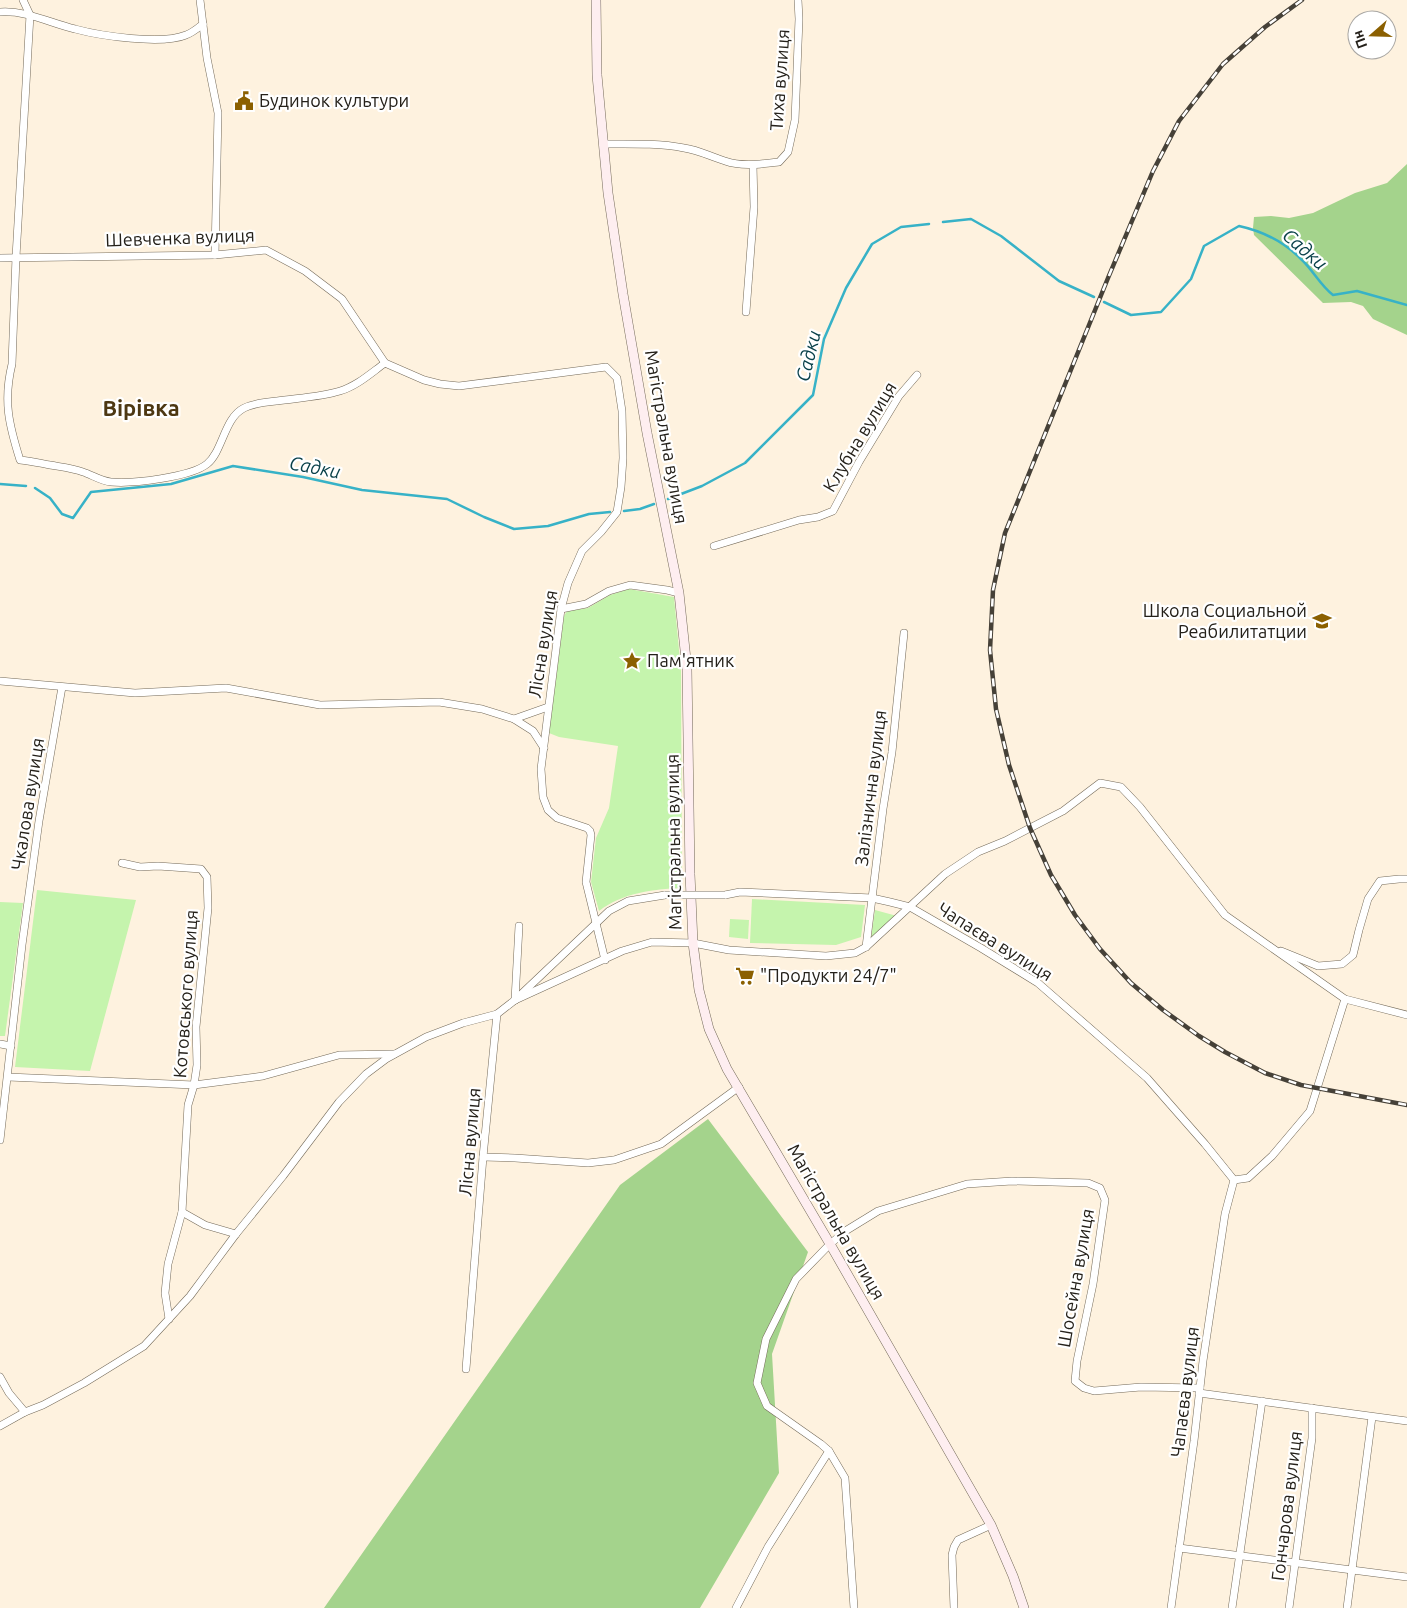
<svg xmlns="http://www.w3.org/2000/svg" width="1407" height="1608" viewBox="0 0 1407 1608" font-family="Ubuntu,sans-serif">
  <rect width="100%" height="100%" fill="#fef2df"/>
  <g fill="#c5f4ad">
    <path d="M629,589L674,597L681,671L682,888C653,889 622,893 599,911L591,882L596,838L609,808L618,746L559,737L549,733L564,616L567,611L588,608L610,595Z"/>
    <path d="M37,890L136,900L90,1071L15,1067Z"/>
    <path d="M752,899L865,905L861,937L836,945L750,943Z"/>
    <path d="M0,902L23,903L5,1036H0Z"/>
    <path d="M875,910L897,916L871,938Z"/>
    <path d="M730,919L749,920L748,939L729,937Z"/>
  </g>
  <g fill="#a4d38c">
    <path d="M1407,164V335L1373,319L1363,306L1351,302L1323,303L1254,235L1253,228L1254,217L1271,216L1289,218L1313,213L1355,193L1387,183Z"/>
    <path d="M708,1119L808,1252L772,1354L779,1473L700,1608H324L620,1185Z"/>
  </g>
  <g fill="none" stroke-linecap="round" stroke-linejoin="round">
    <g stroke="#37b2c7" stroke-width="2.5">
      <path d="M943,222L971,219L1001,236L1059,281L1094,297"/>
      <path d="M1104,302L1131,315L1161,312L1191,279L1204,246L1239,226C1262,231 1284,242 1301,259C1313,270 1320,285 1333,295L1357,291L1407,305"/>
      <path d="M0,484L26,486"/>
      <path d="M35,488L50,498L62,514L73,518L91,492L171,484L233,466L303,477L362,490L447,499L484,517L514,529L548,526L589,514L610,512"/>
      <path d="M668,499L702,486L745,463L813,395L824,339L846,288L872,244L901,227L929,224"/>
      <path d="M624,511L640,509L654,504"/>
    </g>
    <g stroke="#746a59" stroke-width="8">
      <g id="street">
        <path d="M23,0L30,15L16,257L12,364C3,401 9,425 20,460C31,461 39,463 50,465C61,467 72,468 83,472C92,475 101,481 111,482C132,484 191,477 207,464C223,451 224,418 244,408C254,403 266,402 277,401C298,398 320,397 340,391C357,386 371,373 385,363"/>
        <path d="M200,0L207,58L218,113L215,255"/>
        <path d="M0,12C26,10 50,23 75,29C101,36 162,45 186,35C192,33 198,28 203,24"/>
        <path d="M603,144C630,144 658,143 684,148C699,150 711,157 725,161C742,167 761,164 779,162L788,152L795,120L799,19L798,0"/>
        <path d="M0,258L215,255L266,250L305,271L342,299L385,363L424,380L440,384L459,386L606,367L617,378L622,411L623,458L621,487L617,512L601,532L582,551L568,583L561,609L541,769L543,797L548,810L557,818L587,828L590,831L591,835L586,882L605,960"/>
        <path d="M746,312L754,207L753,165"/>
        <path d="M714,546L799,520L818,517L833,511L859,462L899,396L917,375"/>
        <path d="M561,609L586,604L609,591L630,585L667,590L679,593"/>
        <path d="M0,681L135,693L226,688L320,705L439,702L482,709L514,719"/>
        <path d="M544,748L533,731L514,719L548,707"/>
        <path d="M122,863L140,867L158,866L201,869L207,877L208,908L196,1027L197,1065L194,1085L188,1105L182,1212L168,1264L165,1293L169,1319"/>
        <path d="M725,895L740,892L872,898L890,902L910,907L981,948L1038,983L1147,1078L1205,1144L1234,1180L1225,1214L1203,1361L1194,1441L1171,1608"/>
        <path d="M866,947L883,809L892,752L904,633"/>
        <path d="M1281,951L1318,966L1342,964L1353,955L1359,930L1368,899L1380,881L1399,879H1407"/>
        <path d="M515,1000L622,951L652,942L693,943L729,950L826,956L855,953L866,947L945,874L978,852L1005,841L1063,811L1100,783L1121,787L1140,807L1225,915L1345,999L1407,1015"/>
        <path d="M515,1000L519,926"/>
        <path d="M0,1044L11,1046"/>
        <path d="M8,1077L194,1085L263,1076L339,1055L394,1054"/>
        <path d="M0,1140L22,945L39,821L62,687"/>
        <path d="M483,1157L515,1158L588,1163L614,1160L661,1144L739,1087"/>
        <path d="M1234,1180L1248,1178L1272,1156L1310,1111L1345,999"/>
        <path d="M182,1212L205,1225L236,1234"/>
        <path d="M466,1369L483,1157L497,1014L515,1000L609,911L628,901L665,895"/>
        <path d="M0,1377L9,1393L25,1412"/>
        <path d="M1199,1393L1407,1421"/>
        <path d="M0,1426L25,1412L43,1405L84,1383L144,1346L190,1296L236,1234L283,1176L339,1102L366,1074L386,1059L426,1037L463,1023L497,1014"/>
        <path d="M829,1451L845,1478L854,1608"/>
        <path d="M1179,1548L1407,1577"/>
        <path d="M736,1608L768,1547L829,1451L821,1444L767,1406L757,1383L766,1339L796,1279L830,1244L847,1230L878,1211L967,1184L1012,1181L1088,1183L1100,1188L1105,1200L1093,1284L1077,1361L1075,1381L1084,1388L1094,1391L1141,1387L1200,1388"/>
        <path d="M954,1608L952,1555L954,1547L958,1540L991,1525"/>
        <path d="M1232,1608L1262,1401"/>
        <path d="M1289,1608L1312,1438V1408"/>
        <path d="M1347,1608L1372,1417"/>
      </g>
    </g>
    <g stroke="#746a59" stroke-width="10">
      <path id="secondary" d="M596,0L597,75L608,193L623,294L647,433L679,593L687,669L690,874L693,943L699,990L709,1029L727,1069L830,1244L991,1525L1013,1576L1024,1608"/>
    </g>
    <use href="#street" stroke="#fff" stroke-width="7"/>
    <use href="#secondary" stroke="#feeef0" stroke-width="9"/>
    <g stroke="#464138" stroke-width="4.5">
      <path id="rail" d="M1302,0L1265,27L1223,64L1179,121L1153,171L1108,278L1005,533L993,590L990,650L996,709L1009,765L1030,828L1051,875L1075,915L1100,949L1131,983L1163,1010L1199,1036L1225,1052L1265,1073L1301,1085L1407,1105"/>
    </g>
    <use href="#rail" stroke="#fff" stroke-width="2.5" stroke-dasharray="8" stroke-linecap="butt"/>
    <g stroke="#746a59" stroke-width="8" stroke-linecap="butt">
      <path id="street-bridge" d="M665,895H725"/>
    </g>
    <use href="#street-bridge" stroke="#fff" stroke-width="7"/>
  </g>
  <defs>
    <g id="civic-bare" transform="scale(1.5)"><path d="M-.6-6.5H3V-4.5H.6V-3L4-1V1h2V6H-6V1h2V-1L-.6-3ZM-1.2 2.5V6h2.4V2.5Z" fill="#8b6001" stroke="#fff" stroke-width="2.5" paint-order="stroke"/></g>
    <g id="university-bare" transform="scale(1.5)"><path d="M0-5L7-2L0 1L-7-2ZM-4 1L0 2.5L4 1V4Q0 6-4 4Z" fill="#8b6001" stroke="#fff" stroke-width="2.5" paint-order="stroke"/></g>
    <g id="sight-bare" transform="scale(1.5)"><path d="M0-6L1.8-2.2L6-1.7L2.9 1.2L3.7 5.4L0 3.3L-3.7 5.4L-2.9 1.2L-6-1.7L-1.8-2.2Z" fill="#8b6001" stroke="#fff" stroke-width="2.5" paint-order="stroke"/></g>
    <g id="supermarket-bare" transform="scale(1.5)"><path d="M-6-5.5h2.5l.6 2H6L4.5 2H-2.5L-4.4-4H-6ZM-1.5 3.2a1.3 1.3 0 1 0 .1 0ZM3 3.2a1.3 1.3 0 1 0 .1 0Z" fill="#8b6001" stroke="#fff" stroke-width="2.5" paint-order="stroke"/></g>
  </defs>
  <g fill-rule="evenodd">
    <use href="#civic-bare" x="244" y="101"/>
    <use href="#university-bare" x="1322" y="621"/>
    <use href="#sight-bare" x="632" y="661"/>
    <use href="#supermarket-bare" x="745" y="976"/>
  </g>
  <g text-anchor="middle" stroke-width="4.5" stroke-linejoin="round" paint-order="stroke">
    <g font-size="18" fill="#25211a" stroke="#fff">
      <text transform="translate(780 80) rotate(-86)" y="6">Тиха вулиця</text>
      <text transform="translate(180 238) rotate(-2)" y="6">Шевченка вулиця</text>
      <text transform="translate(666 437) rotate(80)" y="6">Магістральна вулиця</text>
      <text transform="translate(860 437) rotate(-59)" y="6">Клубна вулиця</text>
      <text transform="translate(543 644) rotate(-81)" y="6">Лісна вулиця</text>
      <text transform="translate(871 788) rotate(-83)" y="6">Залізнична вулиця</text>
      <text transform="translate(28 804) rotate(-81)" y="6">Чкалова вулиця</text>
      <text transform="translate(674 842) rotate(-91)" y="6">Магістральна вулиця</text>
      <text transform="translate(995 942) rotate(32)" y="6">Чапаєва вулиця</text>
      <text transform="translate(186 994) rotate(-86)" y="6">Котовського вулиця</text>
      <text transform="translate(470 1142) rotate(-85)" y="6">Лісна вулиця</text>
      <text transform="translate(836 1222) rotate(60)" y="6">Магістральна вулиця</text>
      <text transform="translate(1076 1278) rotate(-80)" y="6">Шосейна вулиця</text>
      <text transform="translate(1185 1392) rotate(-83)" y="6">Чапаєва вулиця</text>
      <text transform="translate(1287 1506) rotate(-83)" y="6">Гончарова вулиця</text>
    </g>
    <g font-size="18" fill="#25211a" stroke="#fff" text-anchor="start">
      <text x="259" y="107">Будинок культури</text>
      <text x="1307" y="617" text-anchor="end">Школа Социальной<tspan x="1307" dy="21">Реабилитатции</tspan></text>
      <text x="647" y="667">Пам'ятник</text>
      <text x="760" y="982">"Продукти 24/7"</text>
    </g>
    <g font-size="19" font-style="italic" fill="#0a414a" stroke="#fff">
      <text transform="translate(1305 249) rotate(41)" y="7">Садки</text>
      <text transform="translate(808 356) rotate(-76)" y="7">Садки</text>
      <text transform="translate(315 467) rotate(11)" y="7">Садки</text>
    </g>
    <g font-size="22" font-weight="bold" fill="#4d3813" stroke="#fff">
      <text x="141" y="416">Вірівка</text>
    </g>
  </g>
  <g transform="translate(1372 35) rotate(250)"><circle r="24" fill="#ffffff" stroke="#a8a6a3"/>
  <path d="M0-4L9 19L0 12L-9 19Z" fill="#8b6001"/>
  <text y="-8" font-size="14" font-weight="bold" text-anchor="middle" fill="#25211a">Пн</text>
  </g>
</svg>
